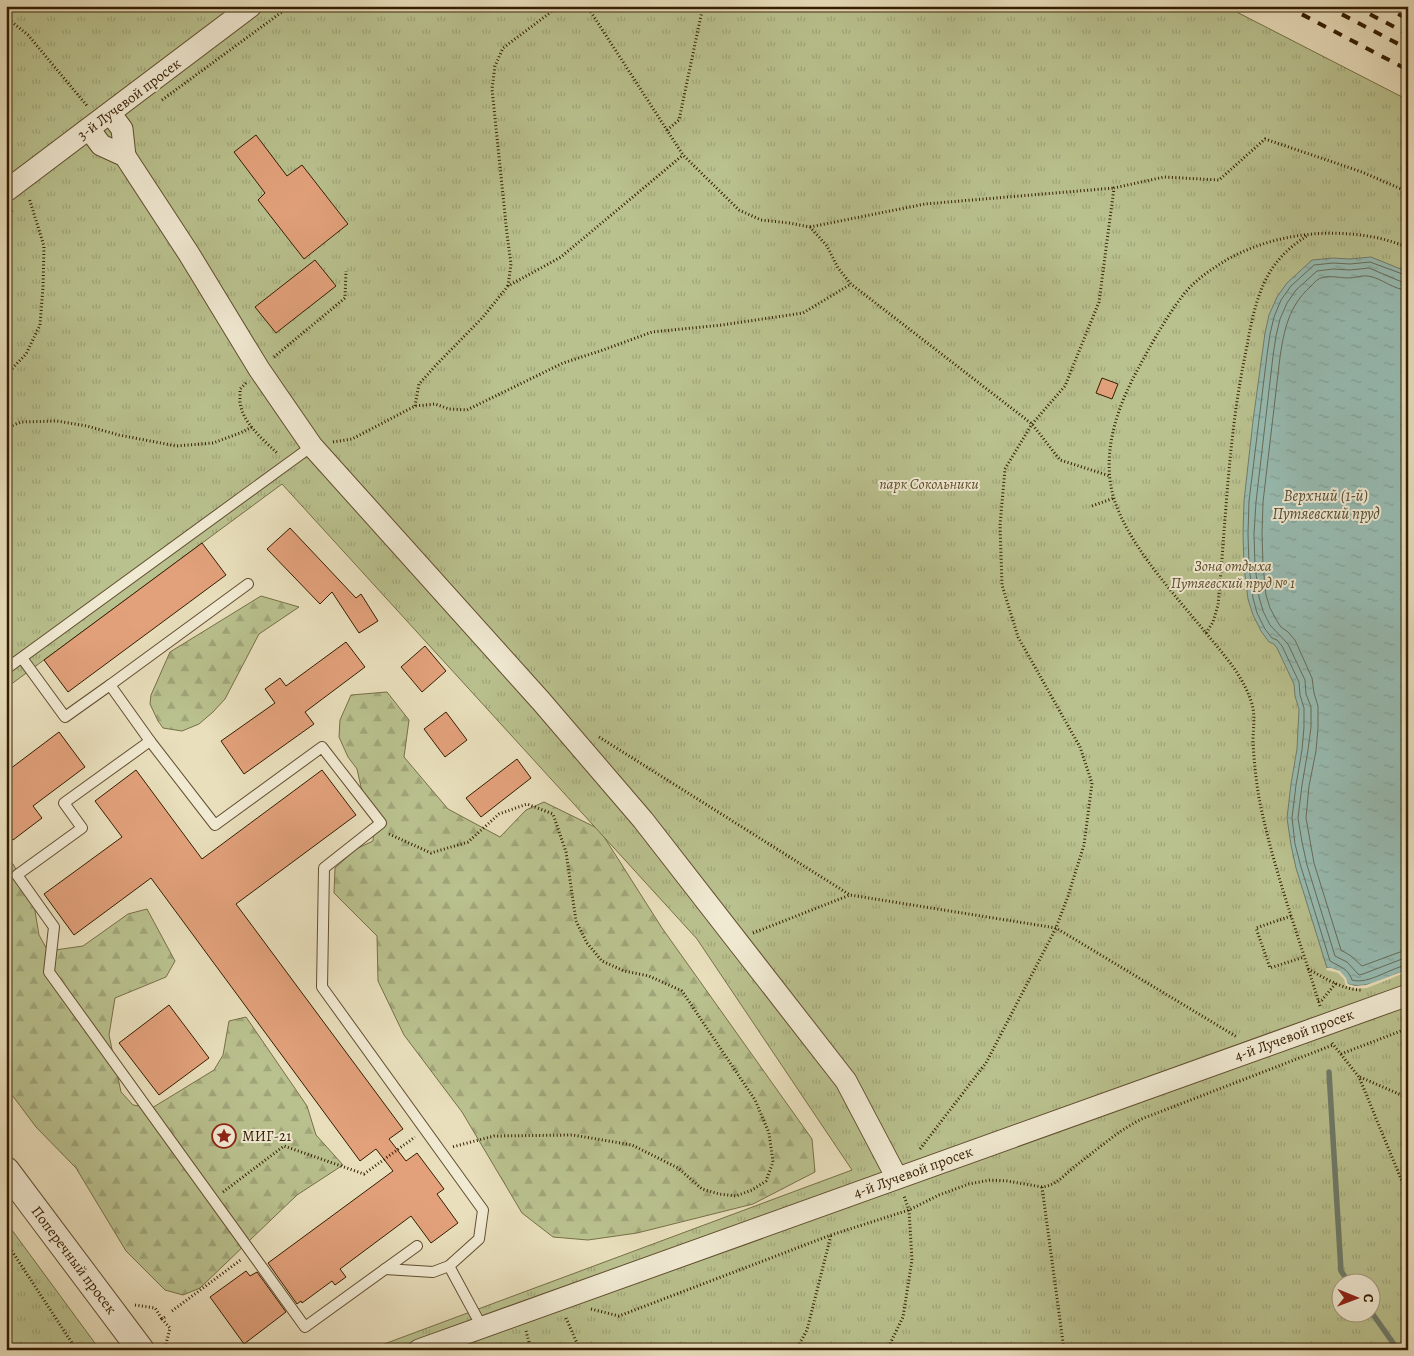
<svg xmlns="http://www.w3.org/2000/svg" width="1414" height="1356" viewBox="0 0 1414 1356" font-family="Alegreya,serif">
  <defs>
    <pattern id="forest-firs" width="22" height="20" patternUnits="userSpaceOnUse" patternTransform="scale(1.25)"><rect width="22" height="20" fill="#b9c18e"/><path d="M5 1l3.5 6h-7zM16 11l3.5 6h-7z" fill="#a0a579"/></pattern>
    <pattern id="park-tufts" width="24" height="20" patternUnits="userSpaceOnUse" patternTransform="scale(1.25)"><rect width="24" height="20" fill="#b9c18e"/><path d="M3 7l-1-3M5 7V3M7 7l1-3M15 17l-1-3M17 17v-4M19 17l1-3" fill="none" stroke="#a0a579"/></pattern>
    <pattern id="water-ripples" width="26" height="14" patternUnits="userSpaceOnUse" patternTransform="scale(1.25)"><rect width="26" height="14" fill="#97bcb3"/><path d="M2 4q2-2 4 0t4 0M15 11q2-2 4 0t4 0" fill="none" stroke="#83a198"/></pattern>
  </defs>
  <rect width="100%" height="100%" fill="#e9dfbc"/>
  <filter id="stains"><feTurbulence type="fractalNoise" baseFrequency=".004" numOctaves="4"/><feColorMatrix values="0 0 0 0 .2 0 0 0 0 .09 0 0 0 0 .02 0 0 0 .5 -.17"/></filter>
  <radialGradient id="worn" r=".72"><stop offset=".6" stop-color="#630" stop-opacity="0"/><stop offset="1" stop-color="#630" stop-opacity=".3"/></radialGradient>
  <g fill="url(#forest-firs)" stroke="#776f47">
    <path d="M261,596L299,607L259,634L225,699L213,712L199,724L182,731L163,728L158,721L150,704L151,695L170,652Z"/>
    <path d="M387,692L409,720L404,757L448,809L500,837L526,810L544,802L599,829L662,928L812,1139L815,1172L753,1204L637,1233L588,1240L553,1237L522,1213L462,1112L404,1035L378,981L377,936L334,893L335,868L356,849L373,841L374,821L361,787L357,769L348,757L339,737L340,720L351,695Z"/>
    <path d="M6,860L13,864L33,899L39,935L48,951L83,946L128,914L147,909L175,961L166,977L115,998L109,1035L121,1092L133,1105L152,1108L214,1070L223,1055L229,1021L246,1017L307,1106L316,1135L343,1165L297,1195L200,1288L183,1295L165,1290L126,1251L76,1168L36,1127L6,1087Z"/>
  </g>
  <g fill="url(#park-tufts)" stroke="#776f47" fill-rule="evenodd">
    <path d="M6,6H1225L1408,100V1350H368L852,1170L697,939L282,484L6,688ZM1342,1284H1372V1314H1342Z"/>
    <path d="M6,1222L100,1350H6Z"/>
  </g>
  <path fill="url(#water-ripples)" stroke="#707c6b" d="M1371,257L1408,272V966L1406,970C1389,976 1367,990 1348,984C1343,974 1340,968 1327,968L1296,868L1291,845L1287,818L1291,784L1297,749L1299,709L1295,696L1294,684L1277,648L1274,644L1269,642L1261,631L1253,615L1248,599L1244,567L1243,534L1244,501L1253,421L1265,333L1269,315L1277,297L1287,283L1312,260L1333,258L1350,259Z"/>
  <path fill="#e9dfbc" d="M1408,966L1407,972L1367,988L1355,989L1346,986L1344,979L1338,973L1326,970L1327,968H1332L1340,971L1346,978L1348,984L1355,986L1366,985L1380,980L1406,970Z"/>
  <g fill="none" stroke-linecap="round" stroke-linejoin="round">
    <g stroke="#666c5a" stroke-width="1">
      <path d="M1408,276L1370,262L1350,264L1333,263L1314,265L1291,286L1281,300L1274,317L1270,334L1267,355L1249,501L1248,534L1249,566L1253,598L1257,613L1265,629L1272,638L1277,640L1282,646L1299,682L1300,695L1304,708V727L1302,750L1296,785L1292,818L1295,844L1301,867L1330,961C1340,967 1348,968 1352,980C1369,985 1391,967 1408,965"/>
      <path d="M1408,283L1402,282L1369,268L1350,270L1333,269L1317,271L1296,290L1287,303L1280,319L1276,336L1273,356L1256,502L1254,534L1255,566L1259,597L1263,611L1270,625L1288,644L1305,680L1306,694L1311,707V727L1308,750L1302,785L1298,818L1302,842L1307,865L1335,956L1347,962L1359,975L1363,974L1402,959L1408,958"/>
      <path d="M1408,290C1393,290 1382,278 1368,276C1362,275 1355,278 1348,278C1340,278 1330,275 1321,278C1317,279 1313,284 1310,287C1289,306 1284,330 1280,357L1263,502L1262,534L1263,565L1266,595L1270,608L1277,621L1281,627L1288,632L1295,640L1312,678L1314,693L1318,706V728L1316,751L1309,786L1306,818L1314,863L1341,950L1351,956L1362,966L1400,952L1408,951"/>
    </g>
    <g stroke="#707c6b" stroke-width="5.5">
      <path d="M1329,1072L1341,1271L1350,1284"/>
      <path d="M1372,1313L1398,1350"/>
    </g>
  </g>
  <g fill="#e2a17b" stroke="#351d00">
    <path d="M256,135L287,176L302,165L348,224L304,259L258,200L265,193L234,152Z"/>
    <path d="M315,260L336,286L276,333L255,307Z"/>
    <path d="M1102,378L1118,384L1112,399L1096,393Z"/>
    <path d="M290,528L356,598L361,594L378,621L359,633L332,592L320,604L267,549Z"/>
    <path d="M202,543L226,575L68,692L44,660Z"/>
    <path d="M346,642L365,667L305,712L314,724L244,774L221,741L275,703L265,689L280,678L286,686Z"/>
    <path d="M425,646L446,671L422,692L401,667Z"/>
    <path d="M446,712L467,740L445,757L424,729Z"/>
    <path d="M59,732L85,767L33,806L42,818L13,840L6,832V772Z"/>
    <path d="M517,759L531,778L481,817L466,798Z"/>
    <path d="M136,770L202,859L322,770L356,815L236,904L403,1129L389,1139L406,1161L417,1153L444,1189L437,1194L458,1223L431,1243L411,1216L340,1269L346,1277L335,1285L332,1281L302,1303L301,1301L297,1304L268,1263L393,1171L376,1149L360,1161L151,878L74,935L44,894L122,837L95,801Z"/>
    <path d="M169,1005L209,1058L159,1095L119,1043Z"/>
    <path d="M246,1271L250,1276L257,1272L286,1312L244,1344L210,1297Z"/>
  </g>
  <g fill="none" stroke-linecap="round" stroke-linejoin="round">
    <g stroke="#624e2f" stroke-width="12">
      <g id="service">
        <path d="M22,658L65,717L110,685L150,741L64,803L82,828L17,875L54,927L49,972L305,1327L417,1246"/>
        <path d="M6,669L312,446"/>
        <path d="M110,685L248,584"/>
        <path d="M150,741L215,825L322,747L381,823L324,868L322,987L483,1210L479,1239L449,1266L433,1272L385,1269"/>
        <path d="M449,1266L482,1327"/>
      </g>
    </g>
    <g stroke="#624e2f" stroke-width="23">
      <g id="minor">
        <path d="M89,129L101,145L125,156L122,129L110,113"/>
        <path d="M125,156L189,254L259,369L312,446L541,701L643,820L846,1081L897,1178"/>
        <path d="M6,191L251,6"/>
        <path d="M419,1350L1408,995"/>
      </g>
    </g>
    <g stroke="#624e2f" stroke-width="28">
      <path id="tertiary" d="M6,1170L141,1350"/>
    </g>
    <g stroke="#351d00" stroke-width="3" stroke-dasharray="1 2.5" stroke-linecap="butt">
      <path d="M587,6L683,155L739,210L761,220L789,223L810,227L827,246L838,268L851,284L1032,424L1060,460L1110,476"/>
      <path d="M6,17L28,35L88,107"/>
      <path d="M162,100L290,6"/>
      <path d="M667,130L679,120L703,6"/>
      <path d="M6,215L14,209"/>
      <path d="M810,227L925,204L1114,188"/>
      <path d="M508,286L511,264L507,234L492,89L495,66L503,48L559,6"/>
      <path d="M274,357L345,298L346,271"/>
      <path d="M6,377L8,373L26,354L40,325L43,287L44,246L29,198"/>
      <path d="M246,383L240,389C240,393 240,398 240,402C242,423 264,440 278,454"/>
      <path d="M415,406L419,384L438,363L483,317L508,286L561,257L683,155"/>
      <path d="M6,428L21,422L57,421L87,426L119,435L176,446L213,443L240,433L252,427"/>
      <path d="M333,442L352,439L415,406L435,404L449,409L467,410L563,363L603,350L652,332L722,325L803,313L851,284"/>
      <path d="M1092,506L1114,498"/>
      <path d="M1206,633L1213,622L1218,605C1226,522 1228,438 1245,356C1250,330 1254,303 1266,279C1275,261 1290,246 1307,236"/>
      <path d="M599,737L850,895L1056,928L1237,1037"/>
      <path d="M389,834L431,853L468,842L499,814L527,804L553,814L566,852L576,921L587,943L602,961L624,971L649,976L682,991L755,1100L769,1133L773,1162L766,1181L752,1190L736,1196L719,1194L702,1189L678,1168L632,1145L573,1135L494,1136L452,1147"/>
      <path d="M1291,916L1256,928L1270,968L1304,957"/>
      <path d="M753,933L850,895"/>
      <path d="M1308,969C1325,978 1343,990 1362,990"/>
      <path d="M1318,1001L1322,1000L1336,983"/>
      <path d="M1320,1006C1299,937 1273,869 1259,798C1256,780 1254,761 1253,742C1253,727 1256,715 1251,701C1242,674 1223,654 1206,633C1175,595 1131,548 1115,502C1100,457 1116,409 1138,369C1152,343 1166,317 1184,294C1196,279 1212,269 1228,259C1272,235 1324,228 1373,237C1385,239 1396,243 1408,247"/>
      <path d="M1404,1015L1406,1029L1404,1054L1408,1071"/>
      <path d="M1332,1043L1359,1077L1408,1196"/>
      <path d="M1341,1054L1406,1029"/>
      <path d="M1360,1077L1408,1098"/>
      <path d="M920,1149L986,1063L1056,928L1068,896L1084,845L1092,783L1080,747L1018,637L1002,585L1000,525L1005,469L1032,424L1065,386L1099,302L1114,188L1164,177L1219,180L1265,139L1362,172L1408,192"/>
      <path d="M1042,1187L1064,1350"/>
      <path d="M223,1192L284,1146L364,1174L415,1137"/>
      <path d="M6,1242L72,1343L71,1350"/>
      <path d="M135,1305L155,1308L162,1319"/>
      <path d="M591,1309L619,1316L831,1235L909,1210L939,1195L969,1184L990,1180L1007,1181L1042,1187C1057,1185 1063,1176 1074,1167C1097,1150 1118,1130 1144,1118L1333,1045"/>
      <path d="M172,1311L242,1259"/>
      <path d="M165,1317L162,1319L170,1328L165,1348"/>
      <path d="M566,1318L580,1350"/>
      <path d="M526,1331L531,1350"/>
      <path d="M72,1344L77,1350"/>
      <path d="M796,1350L807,1330L831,1235"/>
      <path d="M887,1350L903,1317L912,1260L909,1210L904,1196"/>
    </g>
    <use href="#service" stroke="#f1ead3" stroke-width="10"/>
    <use href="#minor" stroke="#f1ead3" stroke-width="21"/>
    <use href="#tertiary" stroke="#f1ead3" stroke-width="26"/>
    <g stroke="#351d00" stroke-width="4" stroke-dasharray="9 9" stroke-linecap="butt">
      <path d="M1286,6L1408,70"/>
      <path d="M1326,6L1408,49"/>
      <path d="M1354,6L1408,34"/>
      <path d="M1382,6L1408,19"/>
    </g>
  </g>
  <defs>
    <g id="sight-ring" transform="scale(1.25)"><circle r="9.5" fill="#f1ead3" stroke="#8f2418" stroke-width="1.5"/><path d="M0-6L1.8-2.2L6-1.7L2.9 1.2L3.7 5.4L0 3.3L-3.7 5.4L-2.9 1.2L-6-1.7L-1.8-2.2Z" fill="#8f2418"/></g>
  </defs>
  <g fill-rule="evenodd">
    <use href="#sight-ring" x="224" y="1136"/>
  </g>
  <g text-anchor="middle" stroke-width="4" stroke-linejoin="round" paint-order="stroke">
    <g font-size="15" fill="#351d00" stroke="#f1ead3">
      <text transform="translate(129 99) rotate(-37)" y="5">3-й Лучевой просек</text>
      <text transform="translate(1294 1035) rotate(-20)" y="5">4-й Лучевой просек</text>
      <text transform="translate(913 1172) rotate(-20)" y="5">4-й Лучевой просек</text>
      <text transform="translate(74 1260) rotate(53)" y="5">Поперечный просек</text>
    </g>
    <g font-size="15" font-style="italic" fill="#5d4e2b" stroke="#f1ead3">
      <text x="929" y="489">парк Сокольники</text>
      <text x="1233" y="571">Зона отдыха<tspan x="1233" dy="17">Путяевский пруд № 1</tspan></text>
    </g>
    <g font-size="15" fill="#351d00" stroke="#f1ead3" text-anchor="start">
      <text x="242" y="1141">МИГ-21</text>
    </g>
    <g font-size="16" font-style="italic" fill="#524d36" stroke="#f1ead3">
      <text x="1326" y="501">Верхний (1-й)<tspan x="1326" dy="18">Путяевский пруд</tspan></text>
    </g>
  </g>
  <rect width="1414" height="1356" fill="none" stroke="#e9dfbc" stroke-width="25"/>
  <rect x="8" y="8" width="1399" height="1341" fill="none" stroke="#351d00" stroke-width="2.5"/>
  <rect x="12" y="12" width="1389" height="1331" fill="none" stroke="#351d00"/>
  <g transform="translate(1356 1298) rotate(91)"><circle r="24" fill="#f1ead3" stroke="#a6987f"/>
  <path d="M0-4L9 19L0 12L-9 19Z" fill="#8f2418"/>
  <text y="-8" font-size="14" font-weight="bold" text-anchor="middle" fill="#351d00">С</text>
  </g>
  <rect width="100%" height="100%" filter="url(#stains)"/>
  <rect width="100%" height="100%" fill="url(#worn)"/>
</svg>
